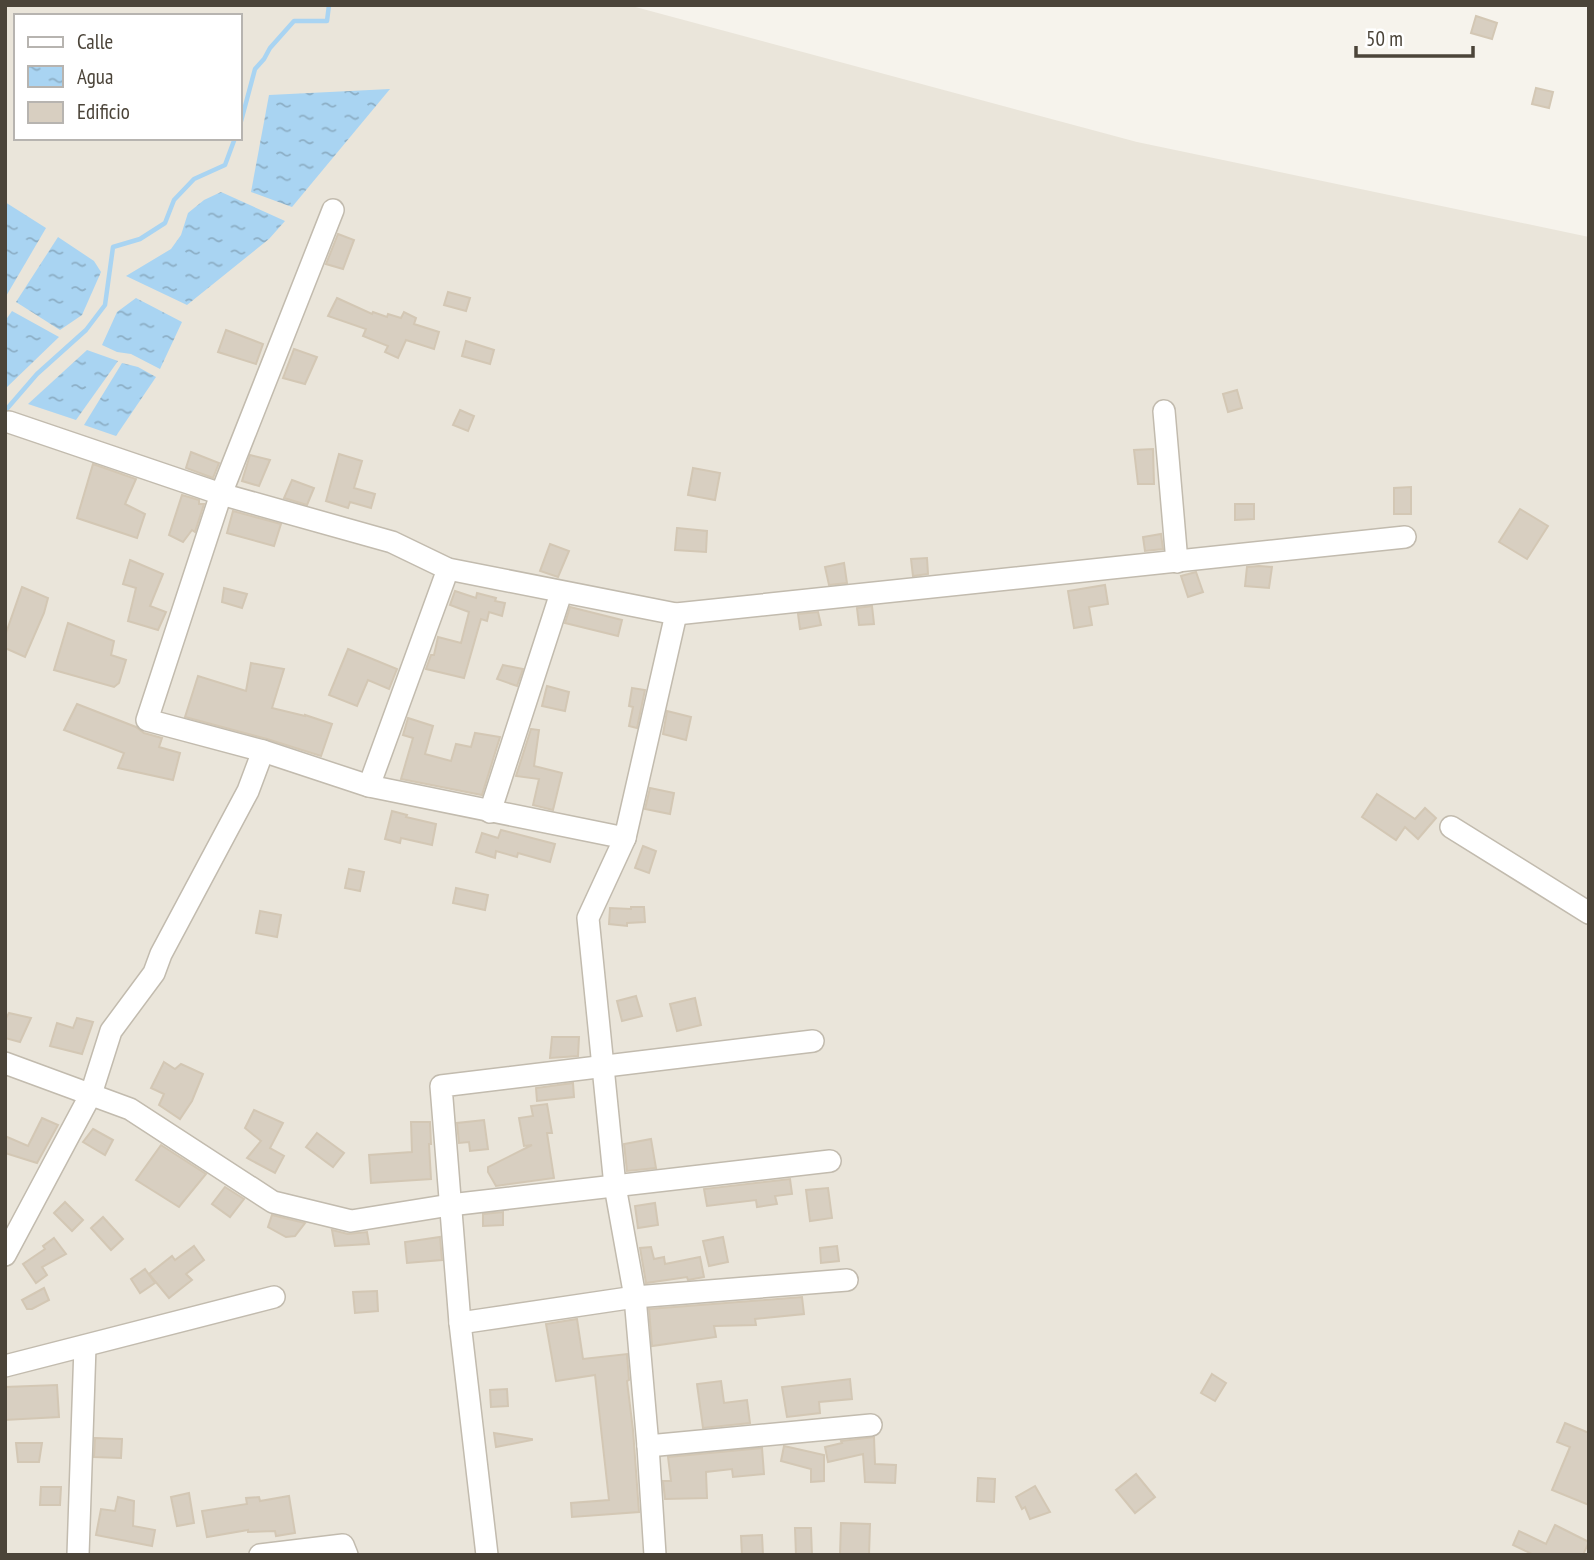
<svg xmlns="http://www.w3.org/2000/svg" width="1594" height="1560" viewBox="0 0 1594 1560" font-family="'PT Sans Narrow',sans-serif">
  <defs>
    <pattern id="water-ripples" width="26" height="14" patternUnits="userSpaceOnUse" patternTransform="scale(1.75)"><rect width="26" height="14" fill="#a9d4f2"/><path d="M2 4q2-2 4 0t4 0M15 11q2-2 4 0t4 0" fill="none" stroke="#8caec5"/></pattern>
  </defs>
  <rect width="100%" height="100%" fill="#f6f3ec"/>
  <path fill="#eae5da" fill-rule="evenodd" d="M5,5H628L1137,142L1589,237V1555H5ZM16,16H240V138H16Z"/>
  <g fill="url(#water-ripples)">
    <path d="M390,89L292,207L251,192L269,95Z"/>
    <path d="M221,192L285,221L269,239L187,305L126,276L171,249L181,235L188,213L204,200Z"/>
    <path d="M5,202L46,228L5,298Z"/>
    <path d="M58,237L94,261L101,272L82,315L60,330L16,302Z"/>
    <path d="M136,298L182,322L160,369L131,354L117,352L102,345L117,312Z"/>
    <path d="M12,311L59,337L5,389V321Z"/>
    <path d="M87,350L118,361L76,420L28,404Z"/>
    <path d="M122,363L138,367L156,377L116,436L84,425Z"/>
  </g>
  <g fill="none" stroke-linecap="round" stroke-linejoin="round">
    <g stroke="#a9d4f2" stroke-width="4.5">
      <path d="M240,125L255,69L264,59L270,48L294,21H327L329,5"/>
      <path d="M5,411L37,374L86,330L105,305L113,247L140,239L165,223L174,200L194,179L225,165L235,138"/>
    </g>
  </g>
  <g fill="#d8cfc1" stroke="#d3c7b4" stroke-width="2">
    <path d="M1476,16L1497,23L1492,39L1471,33Z"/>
    <path d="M1536,88L1553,92L1549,108L1532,104Z"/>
    <path d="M338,234L354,240L343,269L326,264Z"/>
    <path d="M448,292L470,298L466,311L444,305Z"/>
    <path d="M337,298L372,314L373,312L387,317L388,314L401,318L404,312L416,318L414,324L439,332L434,349L406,340L398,358L385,352L388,346L363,336L366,329L328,316Z"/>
    <path d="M226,330L263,344L256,364L218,352Z"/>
    <path d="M466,341L494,350L490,364L462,356Z"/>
    <path d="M294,349L317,357L305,384L283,378Z"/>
    <path d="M1237,390L1242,408L1228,412L1223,394Z"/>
    <path d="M460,410L474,416L468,431L453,425Z"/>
    <path d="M1153,449L1154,484H1138L1134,450Z"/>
    <path d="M191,452L219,463L213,478L186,468Z"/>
    <path d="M339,454L362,461L354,488L375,494L371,508L350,502L348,508L326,501Z"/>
    <path d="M250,455L270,460L259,486L242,481Z"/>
    <path d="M93,464L136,479L125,504L145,514L137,538L77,518Z"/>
    <path d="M693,468L720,473L715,500L688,495Z"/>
    <path d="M292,480L314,488L307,505L284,498Z"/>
    <path d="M1411,487V514H1394V488Z"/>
    <path d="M182,495L199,500V504H204L195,532L192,530L183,542L169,535Z"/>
    <path d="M1235,504H1254V519L1235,520Z"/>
    <path d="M1520,509L1548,526L1527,559L1499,542Z"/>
    <path d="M233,511L281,524L274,546L227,533Z"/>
    <path d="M677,528L707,531L706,552L675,550Z"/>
    <path d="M1161,534L1163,549L1145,551L1143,537Z"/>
    <path d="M550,544L569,551L558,577L540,571Z"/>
    <path d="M927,558L928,574L913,576L911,559Z"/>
    <path d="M130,560L163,574L150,606L166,612L158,630L128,621L136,588L123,584Z"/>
    <path d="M844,563L847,583L829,585L825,567Z"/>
    <path d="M1259,566L1272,567L1269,588L1245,586L1247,567Z"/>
    <path d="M1196,572L1203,592L1188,597L1181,576Z"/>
    <path d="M1105,585L1108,604L1089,607L1092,625L1074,628L1068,591Z"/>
    <path d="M22,587L48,598L44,613L25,657L5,648V636Z"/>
    <path d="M224,588L247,594L242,608L222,602Z"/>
    <path d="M455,591L476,598L477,593L496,598L495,601L505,603L502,616L489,612L487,621L481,619L464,678L426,669L431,655H434L438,637L461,643L469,612L450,605Z"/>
    <path d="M872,606L874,624L859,625L857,608Z"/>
    <path d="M570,607L622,620L618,636L565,623Z"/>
    <path d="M818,612L821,625L800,629L798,614Z"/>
    <path d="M68,623L114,641L111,655L126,660L119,683L114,687L54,670Z"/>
    <path d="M348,649L397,669L389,689L368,680L357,706L329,695Z"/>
    <path d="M251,663L284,669L272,708L305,716V715L332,724L321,756L267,739L185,717L198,676L246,691Z"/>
    <path d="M503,665L523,669L517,686L497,679Z"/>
    <path d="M547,686L569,692L565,711L542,706Z"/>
    <path d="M632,688L645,690L637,728L629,726L633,707L629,706Z"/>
    <path d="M77,704L136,727L144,733L162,738L159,747L180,753L173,780L118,768L124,753L64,730Z"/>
    <path d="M667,711L691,717L686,740L663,734Z"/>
    <path d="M408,718L433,726L425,754L451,761L456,744L471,747L475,733L500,737L482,795L401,779L413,738L403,735Z"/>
    <path d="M531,729L539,730L534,766L562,773L553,810L533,805L539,779L516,776Z"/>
    <path d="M650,788L674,793L670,814L645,809Z"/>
    <path d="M1377,794L1415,819L1425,808L1436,818L1418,839L1405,827L1396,840L1362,817Z"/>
    <path d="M392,811L407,815L406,817L436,824L432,845L401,838L400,843L385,839Z"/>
    <path d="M501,830L555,844L550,862L518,853L517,857L496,851L495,858L476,852L482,833L498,838Z"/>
    <path d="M643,846L656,851L649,873L635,868Z"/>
    <path d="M349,869L364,872L360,891L345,888Z"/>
    <path d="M456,888L488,895L485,910L453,903Z"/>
    <path d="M631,907H644L645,922L627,923V926L609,924L610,908L631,909Z"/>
    <path d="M260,911L281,915L277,937L256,933Z"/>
    <path d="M636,996L642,1016L622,1021L617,1001Z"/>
    <path d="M695,998L701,1025L677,1031L670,1004Z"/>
    <path d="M9,1013L31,1018L20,1042L5,1038V1020Z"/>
    <path d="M77,1018L93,1022L82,1054L50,1046L57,1023L73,1028Z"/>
    <path d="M552,1037H579L578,1056L550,1058Z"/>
    <path d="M164,1062L175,1069L181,1064L203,1074L192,1101L180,1119L159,1105L164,1094L151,1088Z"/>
    <path d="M573,1083L574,1097L537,1101L536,1088Z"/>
    <path d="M547,1104L552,1133H547L554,1178L496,1186L488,1172V1167L532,1145L524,1146L519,1118L533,1116L531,1106Z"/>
    <path d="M254,1110L283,1123L270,1148L284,1156L275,1173L247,1158L261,1141L245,1128Z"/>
    <path d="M42,1118L58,1125L37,1163L5,1153V1136L28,1146Z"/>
    <path d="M484,1120L488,1149L470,1151L469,1142L459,1143L457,1123Z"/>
    <path d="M411,1122H430L431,1144H429L431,1179L371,1183L369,1155L412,1152Z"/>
    <path d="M93,1129L113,1140L105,1155L83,1142Z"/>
    <path d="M317,1133L344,1153L333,1167L306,1147Z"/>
    <path d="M651,1139L656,1168L627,1171L624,1144Z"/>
    <path d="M161,1145L206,1174L179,1207L136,1180Z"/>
    <path d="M790,1179L792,1194L775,1196L777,1204L757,1207L756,1200L707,1206L704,1189Z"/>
    <path d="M225,1187L244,1199L230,1217L212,1204Z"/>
    <path d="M828,1188L832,1218L810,1221L806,1190Z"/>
    <path d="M65,1202L83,1220L72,1231L54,1213Z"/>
    <path d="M655,1203L658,1225L638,1228L635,1206Z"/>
    <path d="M503,1212V1225L483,1226V1214Z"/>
    <path d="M272,1215L305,1223L295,1236L286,1237L268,1227Z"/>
    <path d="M103,1217L123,1239L111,1250L91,1228Z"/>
    <path d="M332,1230L348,1234L367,1232L369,1244L335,1246Z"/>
    <path d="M440,1237L442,1260L407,1263L405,1242Z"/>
    <path d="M723,1237L728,1262L709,1266L703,1241Z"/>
    <path d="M54,1238L66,1254L42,1267L47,1275L36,1283L23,1264L45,1249L43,1246Z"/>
    <path d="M194,1246L204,1260L186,1274L192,1280L169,1298L149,1274L172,1256L175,1260Z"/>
    <path d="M837,1246L839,1261L821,1263L820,1248Z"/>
    <path d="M651,1247L654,1259L664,1257L665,1264L700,1257L704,1277L688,1280L687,1277L646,1283L640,1248Z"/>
    <path d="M145,1269L155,1283L140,1293L131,1279Z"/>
    <path d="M44,1288L49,1300L32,1309H27L22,1300Z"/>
    <path d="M377,1291L378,1311L355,1313L353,1292Z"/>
    <path d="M802,1297L804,1314L755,1319L756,1325L714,1326L716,1337L652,1346L649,1309Z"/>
    <path d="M577,1319L583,1359L627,1354L629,1380L627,1381L633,1430L639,1512L572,1517L571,1503L609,1500L595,1375L556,1381L546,1324Z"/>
    <path d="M1212,1374L1226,1383L1215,1401L1201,1393Z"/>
    <path d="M850,1379L852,1399L819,1402L820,1413L787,1417L782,1387Z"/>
    <path d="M721,1381L724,1403L747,1400L750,1423L703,1428L697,1384Z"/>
    <path d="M57,1385L59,1417L5,1420V1387Z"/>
    <path d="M507,1389L508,1406L491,1407L490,1390Z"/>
    <path d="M1565,1423L1589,1433V1505L1552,1490L1570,1447L1557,1442Z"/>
    <path d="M494,1433L532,1439V1440L496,1447Z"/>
    <path d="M874,1437L875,1464L896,1465L895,1483L865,1482L863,1454L828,1462L825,1447L842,1443L841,1441Z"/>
    <path d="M95,1438L122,1439L121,1458L94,1457Z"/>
    <path d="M16,1443H42L39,1462H18Z"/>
    <path d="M784,1446L824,1455V1481L811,1482V1469L781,1461Z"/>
    <path d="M762,1448L764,1474L733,1477L732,1469L706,1472L707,1498L665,1499L663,1481H671L668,1457Z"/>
    <path d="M1136,1474L1155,1497L1135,1513L1116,1490Z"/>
    <path d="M978,1478L995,1479L994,1502L977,1501Z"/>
    <path d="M1035,1486L1050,1512L1030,1519L1025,1507L1022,1509L1016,1497Z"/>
    <path d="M41,1487H61L60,1505H40Z"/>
    <path d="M189,1493L194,1523L177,1526L171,1497Z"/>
    <path d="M289,1496L295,1533L276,1536L275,1531L248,1532V1530L207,1537L202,1511L247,1504L246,1498L259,1497L260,1501Z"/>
    <path d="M118,1497L134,1501L133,1526L155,1530L152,1546L96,1535L101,1509L115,1511Z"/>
    <path d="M841,1523L870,1524L869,1555H840Z"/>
    <path d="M1555,1525L1589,1542L1583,1555H1534L1513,1545L1519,1531L1546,1544Z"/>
    <path d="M795,1528H811L812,1555H796Z"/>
    <path d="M762,1535L763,1555H742L741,1536Z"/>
  </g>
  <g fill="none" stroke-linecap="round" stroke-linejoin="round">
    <g stroke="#c2bbae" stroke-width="24">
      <g id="minor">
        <path d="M333,210L221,494L147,720L263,751L369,786L625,838"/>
        <path d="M1164,411L1177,562"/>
        <path d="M9,422L221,494L392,542L448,569L676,614L1405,537"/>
        <path d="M369,786L448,569"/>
        <path d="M490,812L561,593"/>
        <path d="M1451,827L1589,913"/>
        <path d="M5,1063L130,1109L273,1202L351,1221L450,1205L830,1161"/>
        <path d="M5,1255L91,1094L111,1031L154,973L161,954L248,791L263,751"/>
        <path d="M460,1323L635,1297L847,1280"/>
        <path d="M5,1366L274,1297"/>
        <path d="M648,1446L871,1425"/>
        <path d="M78,1555L85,1346"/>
        <path d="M260,1555L343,1545L347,1555"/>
        <path d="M487,1555L460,1323L441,1086L813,1041"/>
        <path d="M655,1555L648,1446L635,1297L615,1186L588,918L625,838L676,614"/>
      </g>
    </g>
    <use href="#minor" stroke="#fff" stroke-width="21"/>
  </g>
  <rect width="1594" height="1560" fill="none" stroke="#4b4439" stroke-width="14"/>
  <rect x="14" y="14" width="228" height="126" fill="#ffffff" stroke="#b7b4b0" stroke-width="2"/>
  <rect x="28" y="37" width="35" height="10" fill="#ffffff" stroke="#b7b4b0" stroke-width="2"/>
  <text x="77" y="49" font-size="21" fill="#4b4439">Calle</text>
  <rect x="28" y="66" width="35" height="21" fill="url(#water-ripples)" stroke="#b7b4b0" stroke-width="2"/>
  <text x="77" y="84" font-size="21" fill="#4b4439">Agua</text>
  <rect x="28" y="102" width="35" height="21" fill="#d8cfc1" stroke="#b7b4b0" stroke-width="2"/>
  <text x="77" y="119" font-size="21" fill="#4b4439">Edificio</text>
  <path d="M1356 46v10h117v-10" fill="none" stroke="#4b4439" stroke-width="3.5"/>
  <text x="1366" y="46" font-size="21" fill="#4b4439" stroke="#ffffff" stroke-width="5" paint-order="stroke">50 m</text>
</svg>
